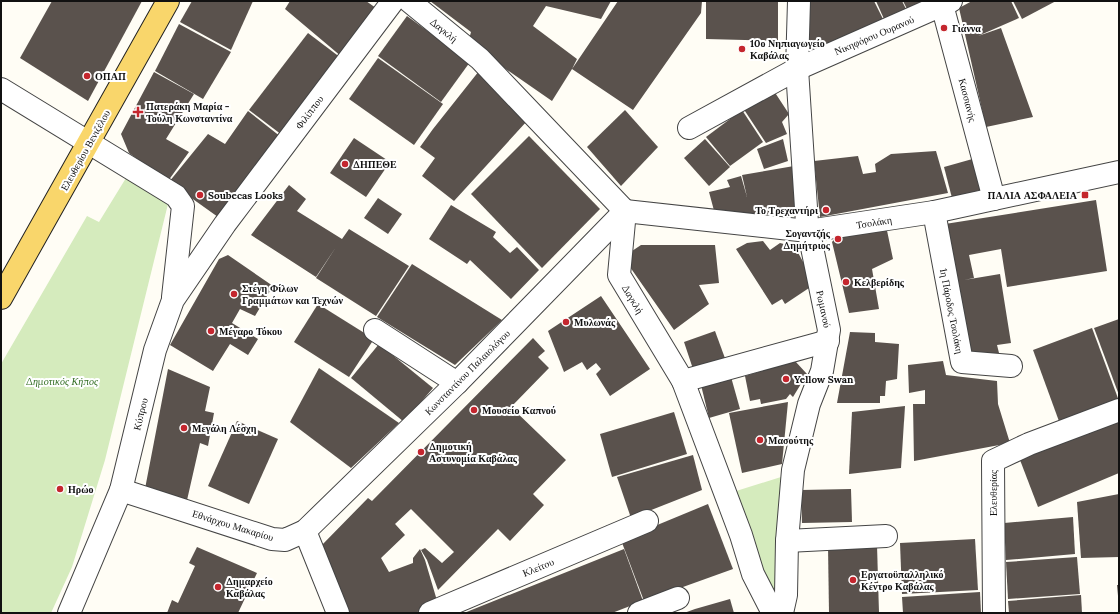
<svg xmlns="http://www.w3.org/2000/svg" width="1120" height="614" viewBox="0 0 1120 614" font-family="Lora,serif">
  <rect width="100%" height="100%" fill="#fffdf5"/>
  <g fill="#d5ebbd">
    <path d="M126,178L168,204L105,460L72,567L51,613H1V364L87,216L99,222Z"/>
    <path d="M781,477L778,588L769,591L733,492Z"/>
  </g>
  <g fill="#5a524d">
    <path d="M52,1H142L88,101L20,58Z"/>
    <path d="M192,1H253L231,50L180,22Z"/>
    <path d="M290,1H366L376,8L342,57L285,9Z"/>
    <path d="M430,1H611L601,19L546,6L533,26L577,59L572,69L618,1H702L701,13L633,110L572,69L552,101L468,43L471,32Z"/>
    <path d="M706,1H778V41L706,39Z"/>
    <path d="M810,1H874L886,25L823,55L809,47Z"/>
    <path d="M876,1H902L906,9L884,19Z"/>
    <path d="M903,1H926L907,9Z"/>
    <path d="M972,1H1011L1019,18L978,36L1001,28L1033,117L986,127L959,8Z"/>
    <path d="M1013,1H1056L1022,19Z"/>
    <path d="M407,16L470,62L441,102L378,56Z"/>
    <path d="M179,24L231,52L203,99L155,71Z"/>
    <path d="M308,33L341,58L282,135L249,110Z"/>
    <path d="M378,58L443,104L414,145L349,99Z"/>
    <path d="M479,71L527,121L454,201L422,176L435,158L420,147L433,129Z"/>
    <path d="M154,72L194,94L166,139L189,152L168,181L129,153L121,134Z"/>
    <path d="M772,88L789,114L782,122L787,134L766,143L743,108Z"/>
    <path d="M625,110L658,147L621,186L587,147Z"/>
    <path d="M742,110L763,142L730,166L706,137Z"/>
    <path d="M248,111L281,137L218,217L169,182L208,134L225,144Z"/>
    <path d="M529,136L600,209L542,268L471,194Z"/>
    <path d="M354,138L390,162L366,197L330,173Z"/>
    <path d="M705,139L730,167L709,186L684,158Z"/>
    <path d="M783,139L788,161L764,169L757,149Z"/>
    <path d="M936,151L948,193L820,217L814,161L858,156L863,174L876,172L875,164L891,154Z"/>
    <path d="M976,158L984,189L952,198L944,167Z"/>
    <path d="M794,166L800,204L794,212L716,218L709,192L730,187L727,180L741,176L747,197L742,175Z"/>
    <path d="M289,185L306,199L297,211L342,239L349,229L409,266L376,316L316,278L336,247L316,277L251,235Z"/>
    <path d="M378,198L402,214L388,234L364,218Z"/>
    <path d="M1096,200L1107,271L1007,287L1001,249L969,255L974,278L964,280L1000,274L1011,343L997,345L999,353L969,358L945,224Z"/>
    <path d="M451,205L496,232L493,237L510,253L517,247L539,270L511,299L470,260L467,264L429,239Z"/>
    <path d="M885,221L893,259L872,269L879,309L849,313L832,242L841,231Z"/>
    <path d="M763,241L770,250L780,243L795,247L815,284L785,304L782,299L772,305L736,249L747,243Z"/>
    <path d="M641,245H715L719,283L699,285L709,304L674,330L623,257Z"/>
    <path d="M228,255L273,286L255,316L240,309L232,323L258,339L248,355L230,344L213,371L170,345L219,259Z"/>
    <path d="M412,264L502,320L455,365L377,317Z"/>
    <path d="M601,296L650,369L610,396L596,374L601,369L596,363L587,370L582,362L564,372L548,331Z"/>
    <path d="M318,304L374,339L349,377L294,342Z"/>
    <path d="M1119,319V395L1094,328Z"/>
    <path d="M1092,328L1119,401L1060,424L1033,350Z"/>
    <path d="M715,331L726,361L694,372L684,342Z"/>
    <path d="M850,332L875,333V342L899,344L897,379L886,381L885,396H880V403H837Z"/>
    <path d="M533,338L545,351L538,357L549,368L511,407L566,460L533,494L544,505L510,541L498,529L438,590L427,560L421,550L425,548L442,563L454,552L411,509L395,524L387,515L405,535L381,558L389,572L413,563V558L420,549L425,560L438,604L415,613H344L321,546L368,498L372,501Z"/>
    <path d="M379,344L433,388L404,422L351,378Z"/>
    <path d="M795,361L807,374L793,397L790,394L786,399L761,404L760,399L750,401L745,376Z"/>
    <path d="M943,361L946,375L997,381L998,404L1010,443L914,461L913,404H925V390L909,393L908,365Z"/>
    <path d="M319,368L399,423L351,468L290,422Z"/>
    <path d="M168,369L210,387L205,411L214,413L208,446L200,443L185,509L144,494Z"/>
    <path d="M731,377L740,409L709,418L701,385Z"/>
    <path d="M788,402L782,464L742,473L729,413Z"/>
    <path d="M905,406L901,468L849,474L852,412Z"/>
    <path d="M674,412L687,454L612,477L600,434Z"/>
    <path d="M1119,419V473L1038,507L1020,460Z"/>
    <path d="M237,421L278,439L249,504L208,486Z"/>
    <path d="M693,455L702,490L631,518L617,477Z"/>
    <path d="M851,489L852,522L802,523L801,490Z"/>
    <path d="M1119,494V557L1081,558L1077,502Z"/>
    <path d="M708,504L733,569L644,601L621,540Z"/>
    <path d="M1073,517L1075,554L1006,560L1004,523Z"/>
    <path d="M975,539L978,590L902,594L900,543Z"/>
    <path d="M877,545L879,613H829L828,546Z"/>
    <path d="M197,547L257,573L238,613H167L172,600L178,603L195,566L189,563Z"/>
    <path d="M624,549L643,601L612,613H464Z"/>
    <path d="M1077,557L1080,594L1008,599L1006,562Z"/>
    <path d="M1117,585H1119V596H1118Z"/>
    <path d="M980,592L981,613H903L902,597Z"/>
    <path d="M1081,595L1082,613H1009L1008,601Z"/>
    <path d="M730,599L734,613H684L695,609Z"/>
  </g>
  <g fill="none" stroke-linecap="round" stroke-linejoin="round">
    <g stroke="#444" stroke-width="24">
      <g id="minor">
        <path d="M409,1L480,59L625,211L619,275L683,381L741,535L753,574L773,613"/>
        <path d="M941,1L994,199"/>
        <path d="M1,89L176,196L183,206L173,297"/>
        <path d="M689,128L797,69L951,1"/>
        <path d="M625,211L808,231L934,212L1119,172"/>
        <path d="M934,212L962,362L1011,366"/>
        <path d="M375,330L457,383"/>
        <path d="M683,381L828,341"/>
        <path d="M121,490L272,539L285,540L305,531L457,383L625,211"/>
        <path d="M305,531L338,613"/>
        <path d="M787,541L886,536"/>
        <path d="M69,613L121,490L155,350L173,300L225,224L393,1"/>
        <path d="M430,613L647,521"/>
        <path d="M639,613L678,598"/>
        <path d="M782,613L786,595L787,541L793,470L809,404L822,371L829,330L807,223L797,69L799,1"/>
        <path d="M994,613L993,461L1029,444L1119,410"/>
      </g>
    </g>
    <g stroke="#222" stroke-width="24">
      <path id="major" d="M1,298L168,1"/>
    </g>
    <use href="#minor" stroke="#fff" stroke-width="22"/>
    <use href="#major" stroke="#f9d66b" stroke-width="22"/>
  </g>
  <g fill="#c4262e" stroke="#fff" stroke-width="1.5">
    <circle cx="944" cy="28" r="4"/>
    <circle cx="742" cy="49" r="4"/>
    <circle cx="87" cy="76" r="4"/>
    <path d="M136 106h4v4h4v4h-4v4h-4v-4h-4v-4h4z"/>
    <circle cx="345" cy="164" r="4"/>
    <circle cx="200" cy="195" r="4"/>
    <rect x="1081" y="191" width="8" height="8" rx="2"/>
    <circle cx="826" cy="210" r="4"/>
    <circle cx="838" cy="239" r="4"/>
    <circle cx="846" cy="282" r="4"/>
    <circle cx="234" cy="294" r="4"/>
    <circle cx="566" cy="322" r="4"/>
    <circle cx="211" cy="331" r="4"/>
    <circle cx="786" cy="379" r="4"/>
    <circle cx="474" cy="410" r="4"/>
    <circle cx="184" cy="428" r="4"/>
    <circle cx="760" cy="440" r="4"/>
    <circle cx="421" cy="452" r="4"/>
    <circle cx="60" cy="489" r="4"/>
    <circle cx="853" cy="580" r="4"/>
    <circle cx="218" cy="587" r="4"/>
  </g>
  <g text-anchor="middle" stroke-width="4" stroke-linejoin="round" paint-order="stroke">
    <g font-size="10" font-weight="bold" fill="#111" stroke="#fff" text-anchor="start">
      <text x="952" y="32">Γιάννα</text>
      <text x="750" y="47">10ο Νηπιαγωγείο<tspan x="750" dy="12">Καβάλας</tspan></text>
      <text x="95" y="80">ΟΠΑΠ</text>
      <text x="146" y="110">Πατεράκη Μαρία -<tspan x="146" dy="12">Τούλη Κωνσταντίνα</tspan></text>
      <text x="353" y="168">ΔΗΠΕΘΕ</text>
      <text x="208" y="199">Soubecas Looks</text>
      <text x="1077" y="199" text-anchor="end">ΠΑΛΙΑ ΑΣΦΑΛΕΙΑ</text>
      <text x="818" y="214" text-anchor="end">Το Τρεχαντήρι</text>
      <text x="830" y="237" text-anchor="end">Σογαντζής<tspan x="830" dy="12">Δημήτριος</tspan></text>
      <text x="854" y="286">Κελβερίδης</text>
      <text x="242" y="292">Στέγη Φίλων<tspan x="242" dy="12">Γραμμάτων και Τεχνών</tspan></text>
      <text x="574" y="326">Μυλωνάς</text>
      <text x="219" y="335">Μέγαρο Τόκου</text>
      <text x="794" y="383">Yellow Swan</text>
      <text x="482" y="414">Μουσείο Καπνού</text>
      <text x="192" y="432">Μεγάλη Λέσχη</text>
      <text x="768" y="444">Μασούτης</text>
      <text x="429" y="450">Δημοτική<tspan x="429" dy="12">Αστυνομία Καβάλας</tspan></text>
      <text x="68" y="493">Ηρώο</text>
      <text x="861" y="578">Εργατοϋπαλληλικό<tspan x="861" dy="12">Κέντρο Καβάλας</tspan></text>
      <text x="226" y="585">Δημαρχείο<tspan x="226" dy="12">Καβάλας</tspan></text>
    </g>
    <g font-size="10" fill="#111" stroke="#fff">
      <text transform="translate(444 30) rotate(39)" y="4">Δαγκλή</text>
      <text transform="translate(874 35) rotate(-23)" y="4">Νικηφόρου Ουρανού</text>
      <text transform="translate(968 100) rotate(75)" y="4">Κασσιανής</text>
      <text transform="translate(309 112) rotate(-53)" y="4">Φιλίππου</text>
      <text transform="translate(85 150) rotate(-61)" y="4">Ελευθερίου Βενιζέλου</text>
      <text transform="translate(874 222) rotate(-9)" y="4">Τσολάκη</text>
      <text transform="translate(633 299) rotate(59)" y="4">Δαγκλή</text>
      <text transform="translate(824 309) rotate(78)" y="4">Ρωμανού</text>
      <text transform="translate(952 311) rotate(79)" y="4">1η Πάροδος Τσολάκη</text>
      <text transform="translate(467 372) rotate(-45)" y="4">Κωνσταντίνου Παλαιολόγου</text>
      <text transform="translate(140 414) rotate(-76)" y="4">Κύπρου</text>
      <text transform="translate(993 493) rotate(-90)" y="4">Ελευθερίας</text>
      <text transform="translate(233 525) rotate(17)" y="4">Εθνάρχου Μακαρίου</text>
      <text transform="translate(538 567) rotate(-23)" y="4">Κλείτου</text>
    </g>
    <g font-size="10" font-style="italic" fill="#2f6b1f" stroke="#fff">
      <text x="62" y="385">Δημοτικός Κήπος</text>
    </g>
  </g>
  <rect width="1120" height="614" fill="none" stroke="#111111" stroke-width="4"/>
</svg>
